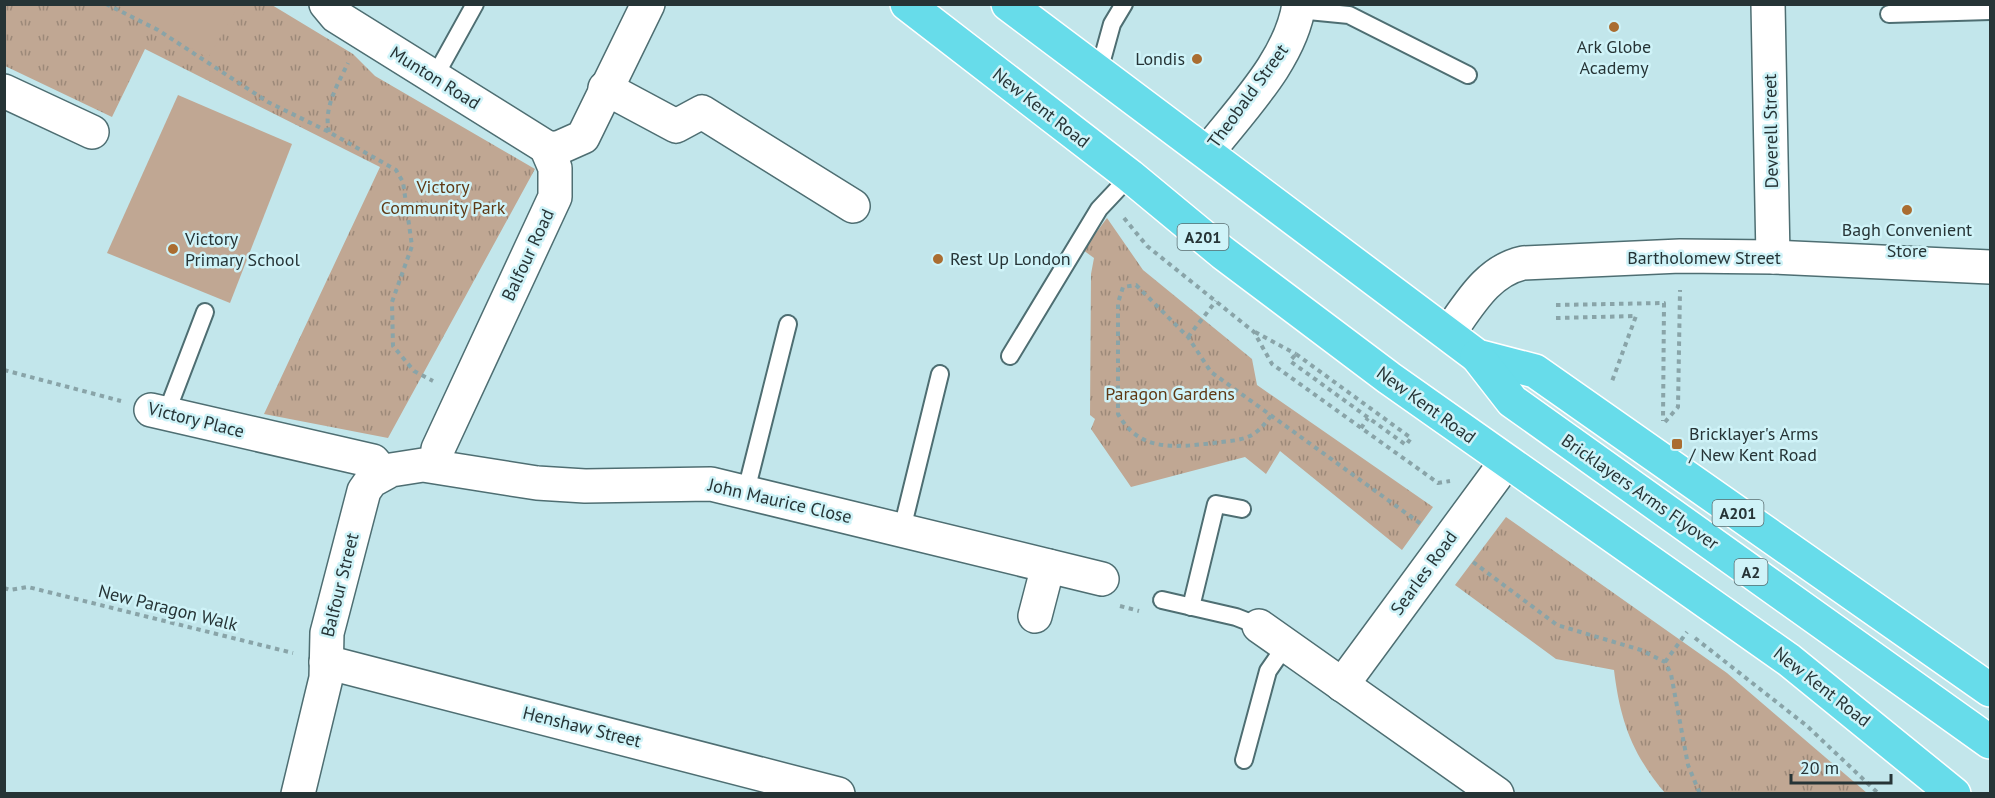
<svg xmlns="http://www.w3.org/2000/svg" width="1995" height="798" viewBox="0 0 1995 798" font-family="'PT Sans',sans-serif">
  <defs>
    <pattern id="grass-tufts" width="24" height="20" patternUnits="userSpaceOnUse" patternTransform="scale(1.5)"><rect width="24" height="20" fill="#c0a793"/><path d="M3 7l-1-3M5 7V3M7 7l1-3M15 17l-1-3M17 17v-4M19 17l1-3" fill="none" stroke="#9c8979"/></pattern>
  </defs>
  <rect width="100%" height="100%" fill="#c2e6eb"/>
  <g fill="url(#grass-tufts)">
    <path d="M4,5H272L353,54L375,76L535,169L388,438L264,414L380,167L145,49L112,117L5,66Z"/>
    <path d="M1107,218L1143,270L1252,359L1257,385L1433,507L1402,550L1280,451L1266,474L1245,457L1131,487L1091,429L1095,419L1090,415L1091,274L1094,258L1083,250Z"/>
    <path d="M1506,517L1727,673L1867,793H1665C1632,754 1620,720 1614,670L1556,659L1455,585Z"/>
  </g>
  <g fill="#c0a793">
    <path d="M117,5H239L208,58Z"/>
    <path d="M178,95L292,144L230,303L107,253Z"/>
  </g>
  <g fill="none" stroke-linecap="round" stroke-linejoin="round">
    <g stroke="#4e6e72" stroke-width="20">
      <g id="lane">
        <path d="M1298,10L1349,15L1468,75"/>
        <path d="M1889,14L1990,11"/>
        <path d="M1099,71L1112,24L1124,4"/>
        <path d="M434,78L475,4"/>
        <path d="M1010,356L1099,209L1130,176"/>
        <path d="M166,414L205,312"/>
        <path d="M746,491L788,324"/>
        <path d="M902,529L940,374"/>
        <path d="M1162,600L1236,617L1259,626"/>
        <path d="M1191,607L1216,504L1242,509"/>
        <path d="M1244,760L1268,671L1286,645"/>
      </g>
    </g>
    <g stroke="#4e6e72" stroke-width="36">
      <g id="street">
        <path d="M326,4L336,16L546,147L556,149L583,137L648,4"/>
        <path d="M1768,4L1773,257"/>
        <path d="M605,88L676,126L702,112L853,206"/>
        <path d="M4,91L92,132"/>
        <path d="M1207,153C1240,110 1291,60 1299,4"/>
        <path d="M1448,334C1469,305 1487,271 1523,263L1680,256L1773,257L1990,267"/>
        <path d="M151,410L373,461L383,473"/>
        <path d="M436,465L438,449L555,197V168L546,147"/>
        <path d="M1035,616L1048,566"/>
        <path d="M1259,626L1497,794"/>
        <path d="M326,662L838,794"/>
        <path d="M1342,685L1506,462"/>
        <path d="M298,794L326,678L327,633L364,491L371,481L391,470L423,465L537,483L585,486L711,484L1102,579"/>
      </g>
    </g>
    <g stroke="#fff" stroke-width="36">
      <g id="highway">
        <path d="M907,4L1130,176L1223,253L1389,378L1789,660L1954,794"/>
        <path d="M1008,4L1477,356L1535,371L1990,690"/>
        <path d="M1477,356L1512,401L1990,742"/>
      </g>
    </g>
    <g stroke="#89a4a8" stroke-width="4" stroke-dasharray="4.5 4.5" stroke-linecap="butt">
      <path d="M106,4L158,30L268,102L329,132L396,170L403,182L412,246L392,302L393,346L414,371L433,381"/>
      <path d="M329,132C323,108 338,84 348,63"/>
      <path d="M1124,218L1147,246L1254,332L1272,364L1438,483L1450,481"/>
      <path d="M1556,305L1664,303L1663,421"/>
      <path d="M1556,318L1636,316L1611,384"/>
      <path d="M1255,332L1296,354"/>
      <path d="M1188,337L1216,301"/>
      <path d="M1296,354L1411,438L1406,445L1290,361Z"/>
      <path d="M4,370L121,401"/>
      <path d="M1271,416C1266,422 1262,428 1255,433C1244,441 1228,441 1214,443C1176,447 1140,453 1118,414V303L1123,287L1136,285L1188,337L1211,372L1421,524"/>
      <path d="M1665,422L1678,407L1680,290"/>
      <path d="M1361,428L1368,418"/>
      <path d="M1473,562L1557,625L1641,650L1665,662L1671,674L1688,765L1700,794"/>
      <path d="M4,588L10,590L28,587L293,653"/>
      <path d="M1120,606L1139,611"/>
      <path d="M1695,638L1807,726L1879,794"/>
      <path d="M1665,662L1687,632"/>
    </g>
    <use href="#lane" stroke="#fff" stroke-width="16"/>
    <use href="#street" stroke="#fff" stroke-width="33"/>
    <use href="#highway" stroke="#67dcea" stroke-width="33"/>
  </g>
  <g fill="#aa6d31" stroke="#cff3f8" stroke-width="2">
    <circle cx="1614" cy="27" r="6"/>
    <circle cx="1197" cy="59" r="6"/>
    <circle cx="1907" cy="210" r="6"/>
    <circle cx="173" cy="249" r="6"/>
    <circle cx="938" cy="259" r="6"/>
    <rect x="1671" y="438" width="12" height="12" rx="3"/>
  </g>
  <g text-anchor="middle" stroke-width="5" stroke-linejoin="round" paint-order="stroke">
    <g fill="#cff3f8" stroke="#596d70" stroke-width="1.5">
      <rect x="1177.5" y="224" width="51" height="26" rx="4.5"/>
      <rect x="1712.5" y="500" width="51" height="26" rx="4.5"/>
      <rect x="1734.5" y="559" width="33" height="26" rx="4.5"/>
    </g>
    <g font-size="16" font-weight="bold" fill="#263436">
      <text x="1203" y="243">A201</text>
      <text x="1738" y="519">A201</text>
      <text x="1751" y="578">A2</text>
    </g>
    <g font-size="18" fill="#263436" stroke="#cff3f8" text-anchor="start">
      <text x="1614" y="53" text-anchor="middle">Ark Globe<tspan x="1614" dy="21">Academy</tspan></text>
      <text x="1185" y="65" text-anchor="end">Londis</text>
      <text x="1907" y="236" text-anchor="middle">Bagh Convenient<tspan x="1907" dy="21">Store</tspan></text>
      <text x="185" y="245">Victory<tspan x="185" dy="21">Primary School</tspan></text>
      <text x="950" y="265">Rest Up London</text>
      <text x="1689" y="440">Bricklayer's Arms<tspan x="1689" dy="21">/ New Kent Road</tspan></text>
    </g>
    <g font-size="18" fill="#263436" stroke="#cff3f8">
      <text transform="translate(435 78) rotate(32)" y="6">Munton Road</text>
      <text transform="translate(1248 96) rotate(-54)" y="6">Theobald Street</text>
      <text transform="translate(1041 108) rotate(38)" y="6">New Kent Road</text>
      <text transform="translate(1771 131) rotate(-91)" y="6">Deverell Street</text>
      <text transform="translate(528 255) rotate(-65)" y="6">Balfour Road</text>
      <text x="1704" y="264">Bartholomew Street</text>
      <text transform="translate(1426 405) rotate(36)" y="6">New Kent Road</text>
      <text transform="translate(196 420) rotate(14)" y="6">Victory Place</text>
      <text transform="translate(1640 492) rotate(35)" y="6">Bricklayers Arms Flyover</text>
      <text transform="translate(780 501) rotate(13)" y="6">John Maurice Close</text>
      <text transform="translate(1424 573) rotate(-54)" y="6">Searles Road</text>
      <text transform="translate(340 585) rotate(-76)" y="6">Balfour Street</text>
      <text transform="translate(168 608) rotate(14)" y="6">New Paragon Walk</text>
      <text transform="translate(1822 687) rotate(38)" y="6">New Kent Road</text>
      <text transform="translate(582 727) rotate(14)" y="6">Henshaw Street</text>
    </g>
    <g font-size="18" fill="#5f3914" stroke="#cff3f8">
      <text x="443" y="193">Victory<tspan x="443" dy="21">Community Park</tspan></text>
      <text x="1170" y="400">Paragon Gardens</text>
    </g>
  </g>
  <rect width="1995" height="798" fill="none" stroke="#263436" stroke-width="12"/>
  <path d="M1791 774v9h100v-9" fill="none" stroke="#263436" stroke-width="3"/>
  <text x="1800" y="774" font-size="18" fill="#263436" stroke="#cff3f8" stroke-width="4.5" paint-order="stroke">20 m</text>
</svg>
